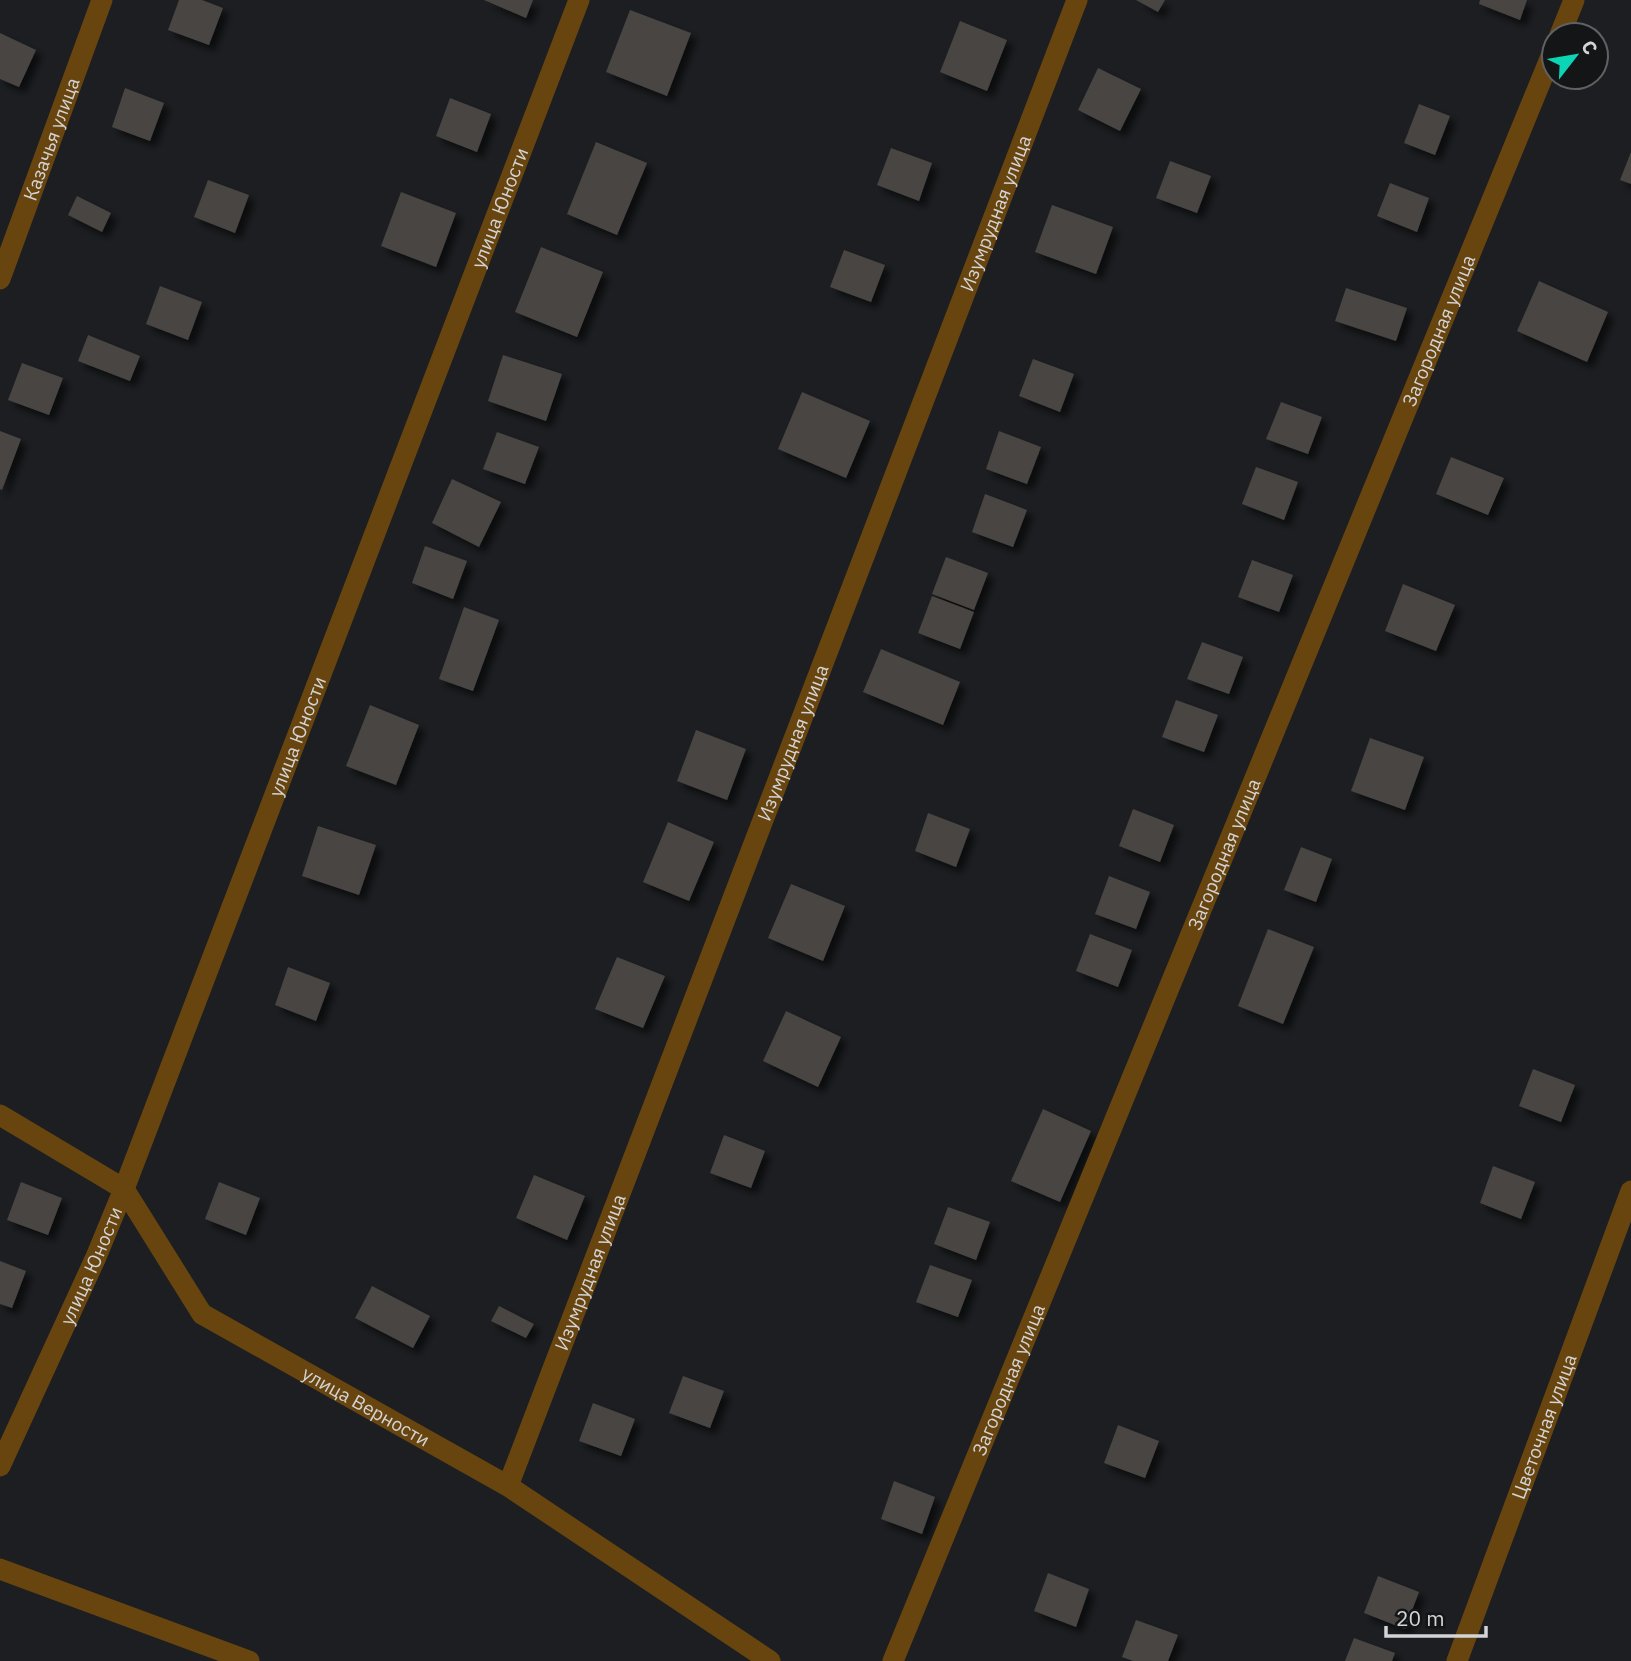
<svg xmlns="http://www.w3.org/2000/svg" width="1631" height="1661" viewBox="0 0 1631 1661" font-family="'IBM Plex Sans',sans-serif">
  <defs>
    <filter id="shadow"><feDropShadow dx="6" dy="6" stdDeviation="3.5" flood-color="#0009"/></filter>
  </defs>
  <rect width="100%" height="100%" fill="#1c1e21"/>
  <g fill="#484542" filter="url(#shadow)">
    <path d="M179,0H202L223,8L209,45L168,30Z"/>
    <path d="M484,0H533L526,18Z"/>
    <path d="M1136,0H1165L1158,12Z"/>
    <path d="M1480,0H1527L1520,20L1479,4Z"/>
    <path d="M630,10L691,33L667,96L606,72Z"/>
    <path d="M960,21L1007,40L987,91L940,72Z"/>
    <path d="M0,33L36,50L19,87L0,79Z"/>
    <path d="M1098,68L1141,89L1120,131L1078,110Z"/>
    <path d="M125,88L164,103L150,141L112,127Z"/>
    <path d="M450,98L491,114L477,152L436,136Z"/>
    <path d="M1419,104L1450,116L1435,155L1404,143Z"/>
    <path d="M596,142L647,163L617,235L567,214Z"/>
    <path d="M891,148L932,163L919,201L877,185Z"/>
    <path d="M1631,152V184L1620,180Z"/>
    <path d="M1170,161L1211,176L1197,213L1156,198Z"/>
    <path d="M208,180L249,195L235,233L194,217Z"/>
    <path d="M1390,183L1429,198L1417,232L1377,216Z"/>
    <path d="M401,192L456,213L436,267L381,246Z"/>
    <path d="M77,196L111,213L102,232L68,215Z"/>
    <path d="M1052,205L1113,227L1096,274L1035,252Z"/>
    <path d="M541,247L603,272L577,337L515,312Z"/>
    <path d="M844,250L885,265L871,302L830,287Z"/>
    <path d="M1539,281L1608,312L1587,362L1517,331Z"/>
    <path d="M160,286L202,302L188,340L146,324Z"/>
    <path d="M1346,288L1407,308L1396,341L1335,321Z"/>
    <path d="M88,335L140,356L130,381L78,361Z"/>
    <path d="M503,355L562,374L546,421L488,401Z"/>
    <path d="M1033,359L1074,374L1060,412L1019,396Z"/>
    <path d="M22,363L63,378L49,415L8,400Z"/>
    <path d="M802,392L870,421L846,478L778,449Z"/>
    <path d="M1281,402L1322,417L1308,454L1266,439Z"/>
    <path d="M0,431L21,439L2,490L0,489Z"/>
    <path d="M999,431L1041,447L1027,484L986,469Z"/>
    <path d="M497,432L539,447L525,484L483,469Z"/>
    <path d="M1451,457L1504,478L1488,515L1436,494Z"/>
    <path d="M1256,467L1298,482L1284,520L1242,504Z"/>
    <path d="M452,479L501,502L479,547L432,523Z"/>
    <path d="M985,494L1027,510L1013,547L972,532Z"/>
    <path d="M425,546L467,561L453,599L412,583Z"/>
    <path d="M946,557L988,573L974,610L932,594Z"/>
    <path d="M1252,560L1293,575L1279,612L1238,597Z"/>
    <path d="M1403,584L1455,605L1436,651L1385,631Z"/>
    <path d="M932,596L974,612L960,649L918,633Z"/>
    <path d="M464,607L499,620L473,691L439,679Z"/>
    <path d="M1202,642L1243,657L1229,694L1187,679Z"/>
    <path d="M881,649L960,682L943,725L863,692Z"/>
    <path d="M1176,700L1218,715L1204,752L1162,737Z"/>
    <path d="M370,705L419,725L396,785L346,766Z"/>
    <path d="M696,730L746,749L727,800L677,781Z"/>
    <path d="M1370,738L1424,757L1405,810L1351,791Z"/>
    <path d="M1133,809L1174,825L1160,862L1119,846Z"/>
    <path d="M928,813L970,829L956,867L915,851Z"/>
    <path d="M668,822L714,842L689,901L643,882Z"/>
    <path d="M318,826L376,845L359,895L302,876Z"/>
    <path d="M1301,847L1332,859L1316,902L1284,890Z"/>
    <path d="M1109,876L1150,892L1136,929L1095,914Z"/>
    <path d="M791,884L845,906L823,961L768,938Z"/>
    <path d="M1268,929L1314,947L1283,1024L1238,1006Z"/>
    <path d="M1090,934L1132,950L1118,987L1076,971Z"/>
    <path d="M617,957L665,976L643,1028L595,1009Z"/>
    <path d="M288,967L330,983L316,1021L275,1005Z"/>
    <path d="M786,1011L841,1037L818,1087L763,1061Z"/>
    <path d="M1533,1069L1575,1085L1561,1122L1519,1106Z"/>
    <path d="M1043,1109L1091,1131L1060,1202L1011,1181Z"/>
    <path d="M724,1135L765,1151L751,1188L710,1173Z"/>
    <path d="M1493,1166L1535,1182L1521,1219L1480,1203Z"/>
    <path d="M534,1175L585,1196L567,1240L516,1218Z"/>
    <path d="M21,1182L62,1198L48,1235L7,1220Z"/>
    <path d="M219,1182L260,1198L246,1235L205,1219Z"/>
    <path d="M948,1207L990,1222L976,1260L934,1244Z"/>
    <path d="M0,1261L26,1271L12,1308L0,1304Z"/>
    <path d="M930,1265L972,1280L958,1317L916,1302Z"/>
    <path d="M372,1286L430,1316L413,1348L355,1318Z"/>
    <path d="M499,1306L534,1324L526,1338L491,1321Z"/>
    <path d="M683,1376L724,1391L710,1428L669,1413Z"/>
    <path d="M593,1403L635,1419L621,1456L579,1441Z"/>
    <path d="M1118,1425L1159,1441L1145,1478L1104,1463Z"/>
    <path d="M894,1481L935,1497L922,1534L881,1519Z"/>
    <path d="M1048,1573L1089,1589L1076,1627L1034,1611Z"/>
    <path d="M1378,1576L1419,1592L1405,1629L1364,1613Z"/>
    <path d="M1136,1620L1178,1635L1168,1661H1133L1122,1657Z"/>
    <path d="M1354,1638L1395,1653L1392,1661H1345Z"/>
  </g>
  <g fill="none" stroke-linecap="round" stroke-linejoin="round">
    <g stroke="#68450f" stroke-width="21">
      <path d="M1560,35L1574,0"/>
      <path id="s1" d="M0,279L102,0"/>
      <path id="s2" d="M0,1115L124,1189L202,1314L508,1486L770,1661"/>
      <path id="s3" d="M0,1466L96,1257L124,1189L579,0"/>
      <path id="s4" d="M508,1486L1077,0"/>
      <path d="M0,1569L249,1661"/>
      <path id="s5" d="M893,1661L1554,49"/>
      <path id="s6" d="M1457,1661L1631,1191"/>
    </g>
  </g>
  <g text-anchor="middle" stroke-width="7" stroke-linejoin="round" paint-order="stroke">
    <g font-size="19" fill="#d3d4d6" stroke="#131517">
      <text dy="7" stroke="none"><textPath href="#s1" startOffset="149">Казачья улица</textPath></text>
      <text dy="7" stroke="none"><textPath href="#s3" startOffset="1354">улица Юности</textPath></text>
      <text dy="7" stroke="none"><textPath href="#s4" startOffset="1363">Изумрудная улица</textPath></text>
      <text dy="7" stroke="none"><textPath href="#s5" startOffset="1438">Загородная улица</textPath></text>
      <text dy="7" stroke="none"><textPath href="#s3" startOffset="788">улица Юности</textPath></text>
      <text dy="7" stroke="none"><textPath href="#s4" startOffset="796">Изумрудная улица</textPath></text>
      <text dy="7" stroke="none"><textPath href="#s5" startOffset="872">Загородная улица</textPath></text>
      <text dy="7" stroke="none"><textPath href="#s3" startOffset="220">улица Юности</textPath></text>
      <text dy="7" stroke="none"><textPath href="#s4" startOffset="229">Изумрудная улица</textPath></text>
      <text dy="7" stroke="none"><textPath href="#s5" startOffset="304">Загородная улица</textPath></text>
      <text dy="7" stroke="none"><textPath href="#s2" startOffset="480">улица Верности</textPath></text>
      <text dy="7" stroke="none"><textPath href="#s6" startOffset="250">Цветочная улица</textPath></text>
    </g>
  </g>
  <g transform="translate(1575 56) rotate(59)"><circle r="33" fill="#131517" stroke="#606163" stroke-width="2"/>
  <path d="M0-5L12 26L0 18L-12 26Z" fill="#0bd5b5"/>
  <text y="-10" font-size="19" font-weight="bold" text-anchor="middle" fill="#d3d4d6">С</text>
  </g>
  <path d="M1386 1626v10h100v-10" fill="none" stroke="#d3d4d6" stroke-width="3.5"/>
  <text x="1396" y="1626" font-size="21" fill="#d3d4d6" stroke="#131517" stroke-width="5" paint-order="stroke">20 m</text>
</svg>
